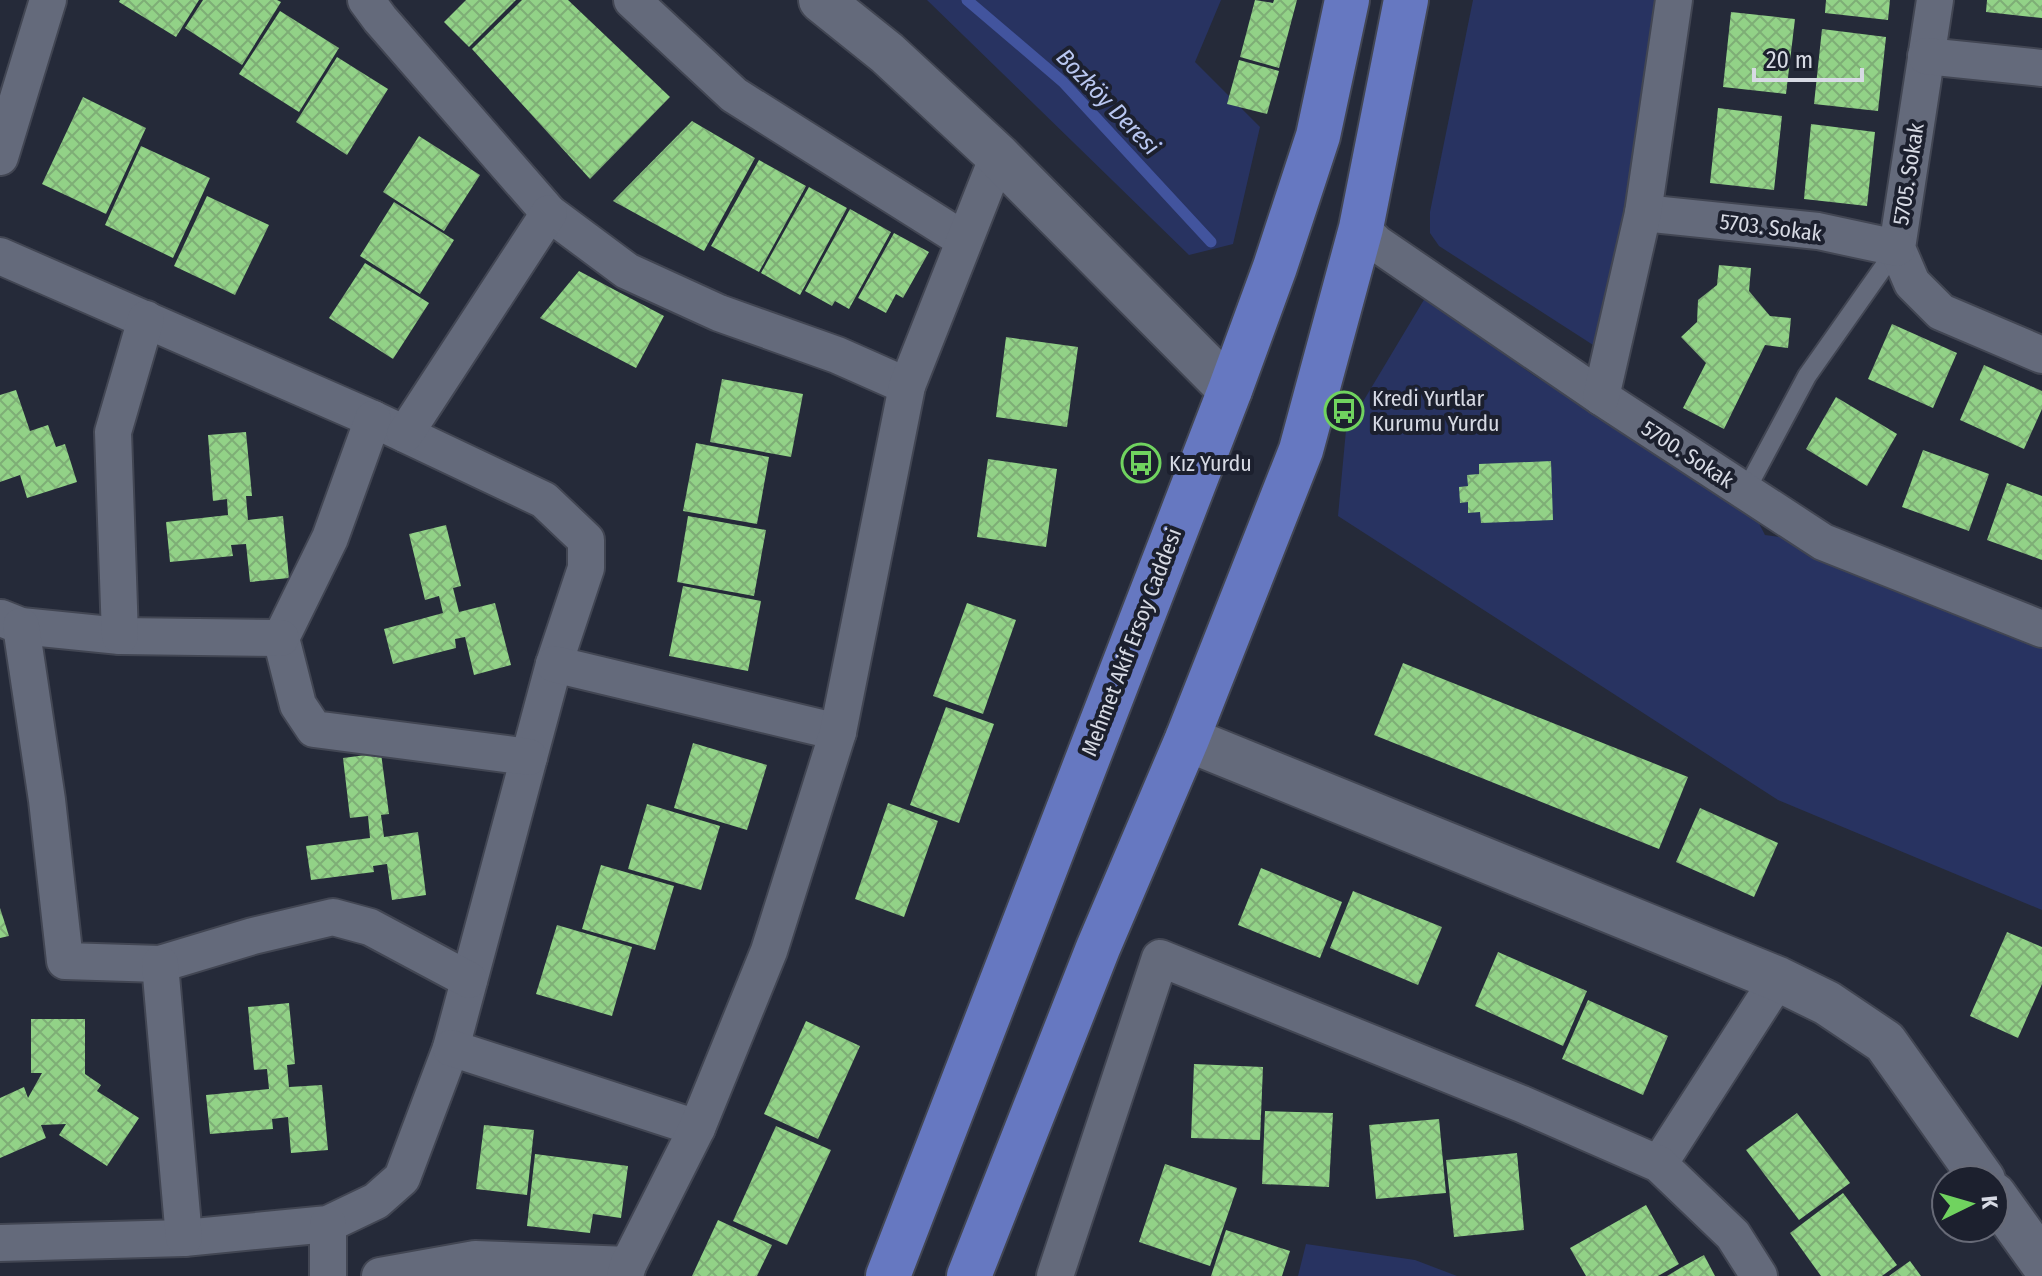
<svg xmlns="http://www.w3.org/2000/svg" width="2042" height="1276" viewBox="0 0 2042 1276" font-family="'Fira Sans Condensed',sans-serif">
  <defs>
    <pattern id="building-cross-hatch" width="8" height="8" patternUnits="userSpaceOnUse" patternTransform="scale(2)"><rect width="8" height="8" fill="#92d287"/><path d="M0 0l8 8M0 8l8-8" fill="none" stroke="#7eae76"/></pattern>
  </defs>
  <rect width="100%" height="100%" fill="#252a39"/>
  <g fill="#283361">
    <path d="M927,0H1221L1195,62L1260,127L1233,244L1189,255Z"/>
    <path d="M1473,0H1661L1604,352L1439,246L1430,233V212Z"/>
    <path d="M1425,298L1536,377L1677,460L1750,506L1765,535L1795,539L2042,631V910L1778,800L1338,516L1346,430Z"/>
    <path d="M1306,1244L1415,1260L1457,1276H1298Z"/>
  </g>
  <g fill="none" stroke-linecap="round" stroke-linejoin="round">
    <path stroke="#42549e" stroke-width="11" d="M967,0L1063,82L1211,242"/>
  </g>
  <g fill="url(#building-cross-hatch)">
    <path d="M120,0H199L176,37L119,2Z"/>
    <path d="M203,0H277L281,2L242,65L185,28Z"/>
    <path d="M466,0H516L469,47L444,22Z"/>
    <path d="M522,0H568L670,97L590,179L472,49Z"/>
    <path d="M1255,0L1273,3L1274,0H1297L1279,68L1240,57Z"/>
    <path d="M1826,0H1890L1888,20L1825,13Z"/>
    <path d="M1987,0H2042V18L1986,12Z"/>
    <path d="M280,11L339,48L299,112L239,74Z"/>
    <path d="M1731,12L1795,19L1786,94L1723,87Z"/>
    <path d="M1822,29L1886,37L1878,111L1814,104Z"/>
    <path d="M337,57L388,89L347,155L296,122Z"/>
    <path d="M1239,60L1279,71L1267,114L1227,104Z"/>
    <path d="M83,97L146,128L106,214L42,184Z"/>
    <path d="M1718,108L1782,116L1774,190L1710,183Z"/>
    <path d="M692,121L755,158L704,251L613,201Z"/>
    <path d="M1811,124L1875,132L1867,206L1804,199Z"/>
    <path d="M419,136L480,175L444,231L383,192Z"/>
    <path d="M141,146L210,178L173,258L105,225Z"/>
    <path d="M759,160L806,186L759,272L711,246Z"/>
    <path d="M809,187L847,208L800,295L761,273Z"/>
    <path d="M207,196L269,225L235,295L174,266Z"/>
    <path d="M394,202L454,240L420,294L360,256Z"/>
    <path d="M850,209L891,232L849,309L835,301L832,306L805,291Z"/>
    <path d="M894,233L929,252L903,298L896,294L886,313L858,298Z"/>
    <path d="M365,263L429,303L393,359L329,318Z"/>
    <path d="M1719,265L1751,268L1749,291L1770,316L1791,318L1788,348L1765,345L1724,429L1683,408L1706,363L1681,337L1697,322L1698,300L1717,285Z"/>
    <path d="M579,271L664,316L636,368L540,318Z"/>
    <path d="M1892,324L1957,353L1933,408L1868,379Z"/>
    <path d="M1006,337L1078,347L1067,427L996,417Z"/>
    <path d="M1984,365L2042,391V409L2024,449L1960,420Z"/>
    <path d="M722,379L803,394L791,457L710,442Z"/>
    <path d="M16,390L30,431L48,425L56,447L65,444L77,482L27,498L20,475L0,482V395Z"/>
    <path d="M1836,397L1897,434L1867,486L1806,449Z"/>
    <path d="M246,432L252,496H246L248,520L283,516L289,578L250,582L246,544L231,545L233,556L170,562L166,522L228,515L227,499L213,501L208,435Z"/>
    <path d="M696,443L769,457L757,524L683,511Z"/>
    <path d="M1923,450L1989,474L1969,531L1902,507Z"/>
    <path d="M988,459L1057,469L1046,547L977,537Z"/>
    <path d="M1551,461L1553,520L1481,523L1480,512L1468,513V502L1460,503L1459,487L1468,486L1467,475L1479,474V464Z"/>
    <path d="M2007,483L2042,496V560L1987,540Z"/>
    <path d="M688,516L766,530L754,596L677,582Z"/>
    <path d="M446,525L461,586L453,588L459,612L495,603L511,665L474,675L465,637L455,639L456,648L393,664L384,629L443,613L439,596L425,600L409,534Z"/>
    <path d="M683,586L761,601L748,671L669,656Z"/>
    <path d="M967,603L1016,620L983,714L933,696Z"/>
    <path d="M1403,663L1688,777L1659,849L1374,735Z"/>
    <path d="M946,707L994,724L959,823L910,805Z"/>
    <path d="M693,743L767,765L747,830L674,808Z"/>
    <path d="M381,753L389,814L381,815L384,837L418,832L426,895L392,900L387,864L373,866L374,872L311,880L306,846L370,838L368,816L350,818L343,758Z"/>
    <path d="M888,803L938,821L904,917L855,899Z"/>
    <path d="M647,804L720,826L701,890L628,869Z"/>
    <path d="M1700,808L1778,843L1754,897L1676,862Z"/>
    <path d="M601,865L674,886L655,950L582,929Z"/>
    <path d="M1261,868L1342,902L1320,958L1238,925Z"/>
    <path d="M1353,891L1442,927L1418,985L1330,948Z"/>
    <path d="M0,908L9,936L0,938Z"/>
    <path d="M557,925L632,947L612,1016L536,994Z"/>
    <path d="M2007,932L2042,947V984L2018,1038L1970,1016Z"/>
    <path d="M1498,952L1587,991L1563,1046L1475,1006Z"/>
    <path d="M1588,1000L1668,1036L1643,1095L1562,1059Z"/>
    <path d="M289,1003L295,1064L287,1065L289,1087L322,1085L328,1150L291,1153L288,1117L272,1119L273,1129L210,1134L206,1095L269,1089L267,1069L254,1070L248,1007Z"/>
    <path d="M31,1019H85V1074L101,1085L97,1091L139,1118L107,1166L59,1135L66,1124L41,1125L46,1138L0,1158V1098L24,1087L28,1098L42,1073H31Z"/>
    <path d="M806,1021L860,1046L818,1139L764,1114Z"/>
    <path d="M1194,1064L1263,1067L1260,1140L1191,1138Z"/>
    <path d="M1265,1111L1333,1113L1329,1187L1262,1184Z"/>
    <path d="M1797,1113L1850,1183L1799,1220L1746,1150Z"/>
    <path d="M1439,1119L1446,1193L1376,1199L1369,1125Z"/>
    <path d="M484,1125L534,1130L527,1195L476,1189Z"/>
    <path d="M776,1126L831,1150L787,1245L733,1221Z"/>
    <path d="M1517,1153L1524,1230L1454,1237L1446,1160Z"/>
    <path d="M535,1154L628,1166L621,1218L593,1214L590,1233L527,1226Z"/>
    <path d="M1165,1164L1237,1188L1210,1266L1139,1242Z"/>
    <path d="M1843,1193L1897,1265L1882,1276H1821L1790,1233Z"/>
    <path d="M1646,1205L1679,1264L1658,1276H1586L1570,1248Z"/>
    <path d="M718,1220L772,1245L757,1276H692Z"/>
    <path d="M1226,1230L1290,1251L1282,1276H1211Z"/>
    <path d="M1704,1255L1715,1276H1667L1682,1267Z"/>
    <path d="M1910,1261L1921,1276H1889L1900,1268Z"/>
  </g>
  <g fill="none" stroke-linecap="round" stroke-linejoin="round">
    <g stroke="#424653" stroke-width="22">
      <path id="lane" d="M1745,492L1807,376L1897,248"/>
    </g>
    <g stroke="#424653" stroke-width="40">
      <g id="street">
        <path d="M366,0L380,19L549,213L627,271L719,313L837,355L907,386"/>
        <path d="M632,0L734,95L964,240"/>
        <path d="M1935,0L1897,248L1912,283L1941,312L2042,355"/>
        <path d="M1926,56L2042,68"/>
        <path d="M0,157L48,0"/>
        <path d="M1643,213L1818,231L1897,248"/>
        <path d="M1361,228L1376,243L1601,397L1823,542L2042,629"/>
        <path d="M0,256L373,419L544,500L586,540V568L554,664L451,1048L402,1178L376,1201L328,1224L184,1238L0,1243"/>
        <path d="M1601,397L1643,213L1674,0"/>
        <path d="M373,419L330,538L281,638L298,705L314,729L529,757"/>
        <path d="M405,434L549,213"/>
        <path d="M1,618L21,626L120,636L281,638"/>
        <path d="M21,626L47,800L65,961L160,964L253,936L333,917L370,927L469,980"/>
        <path d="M120,636L113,432L146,319"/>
        <path d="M554,664L838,732"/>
        <path d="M160,964L184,1238"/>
        <path d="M451,1048L697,1128"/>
        <path d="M1659,1164L1778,979"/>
        <path d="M328,1276V1224"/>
        <path d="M380,1276L475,1259L628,1265"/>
        <path d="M625,1276L628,1265L697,1128L769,951L838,732L907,386L998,156"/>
        <path d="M1055,1276L1160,958L1522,1104L1659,1164L1733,1235L1759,1276"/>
      </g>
    </g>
    <g stroke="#424653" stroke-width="48">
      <g id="secondary">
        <path d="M821,0L887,53L998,156L1230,390"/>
        <path d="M1187,739L1778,979L1827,1003L1885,1042L1983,1180"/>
        <path d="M1994,1195L2042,1262"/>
      </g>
    </g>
    <g stroke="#424653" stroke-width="48">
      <g id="primary">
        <path d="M888,1276L1230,390L1275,267L1318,136L1347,0"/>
        <path d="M969,1276L1098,948L1187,739L1301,450L1361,228L1406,0"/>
      </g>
    </g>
    <use href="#lane" stroke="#646a7b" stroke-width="18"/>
    <use href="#street" stroke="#646a7b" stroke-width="36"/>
    <use href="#secondary" stroke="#646a7b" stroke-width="44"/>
    <use href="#primary" stroke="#6678c1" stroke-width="44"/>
  </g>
  <defs>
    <g id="bus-ring" transform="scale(2)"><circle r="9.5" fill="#1c202e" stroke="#70d35f" stroke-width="1.5"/><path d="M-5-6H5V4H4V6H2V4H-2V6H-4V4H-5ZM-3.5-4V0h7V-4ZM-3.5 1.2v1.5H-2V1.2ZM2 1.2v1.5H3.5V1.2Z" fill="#70d35f"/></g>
  </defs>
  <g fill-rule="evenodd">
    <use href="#bus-ring" x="1344" y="411"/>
    <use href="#bus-ring" x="1141" y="463"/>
  </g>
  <g text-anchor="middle" stroke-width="8" stroke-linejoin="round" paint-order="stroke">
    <g font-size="22" fill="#d7dae4" stroke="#1c202e">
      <text transform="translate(1908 174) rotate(-81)" y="8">5705. Sokak</text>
      <text transform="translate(1771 227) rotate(7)" y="8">5703. Sokak</text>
      <text transform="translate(1688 454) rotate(33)" y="8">5700. Sokak</text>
      <text transform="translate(1131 642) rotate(-69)" y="8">Mehmet Akif Ersoy Caddesi</text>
    </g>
    <g font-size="22" fill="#d7dae4" stroke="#1c202e" text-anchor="start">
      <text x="1372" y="406">Kredi Yurtlar<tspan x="1372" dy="25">Kurumu Yurdu</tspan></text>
      <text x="1169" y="471">Kız Yurdu</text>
    </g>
    <g font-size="24" font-style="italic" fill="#b9c7f1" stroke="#1c202e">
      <text transform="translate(1108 102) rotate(46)" y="8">Bozköy Deresi</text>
    </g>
  </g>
  <g transform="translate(1970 1204) rotate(85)"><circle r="38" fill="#1c202e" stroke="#676a77" stroke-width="2"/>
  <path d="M0-6L14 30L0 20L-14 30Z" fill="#70d35f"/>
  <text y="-12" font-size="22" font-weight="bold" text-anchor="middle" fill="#d7dae4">K</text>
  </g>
  <path d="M1754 68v12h108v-12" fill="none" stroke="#d7dae4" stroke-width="4"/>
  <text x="1766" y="68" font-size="24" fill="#d7dae4" stroke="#1c202e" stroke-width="6" paint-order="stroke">20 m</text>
</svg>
